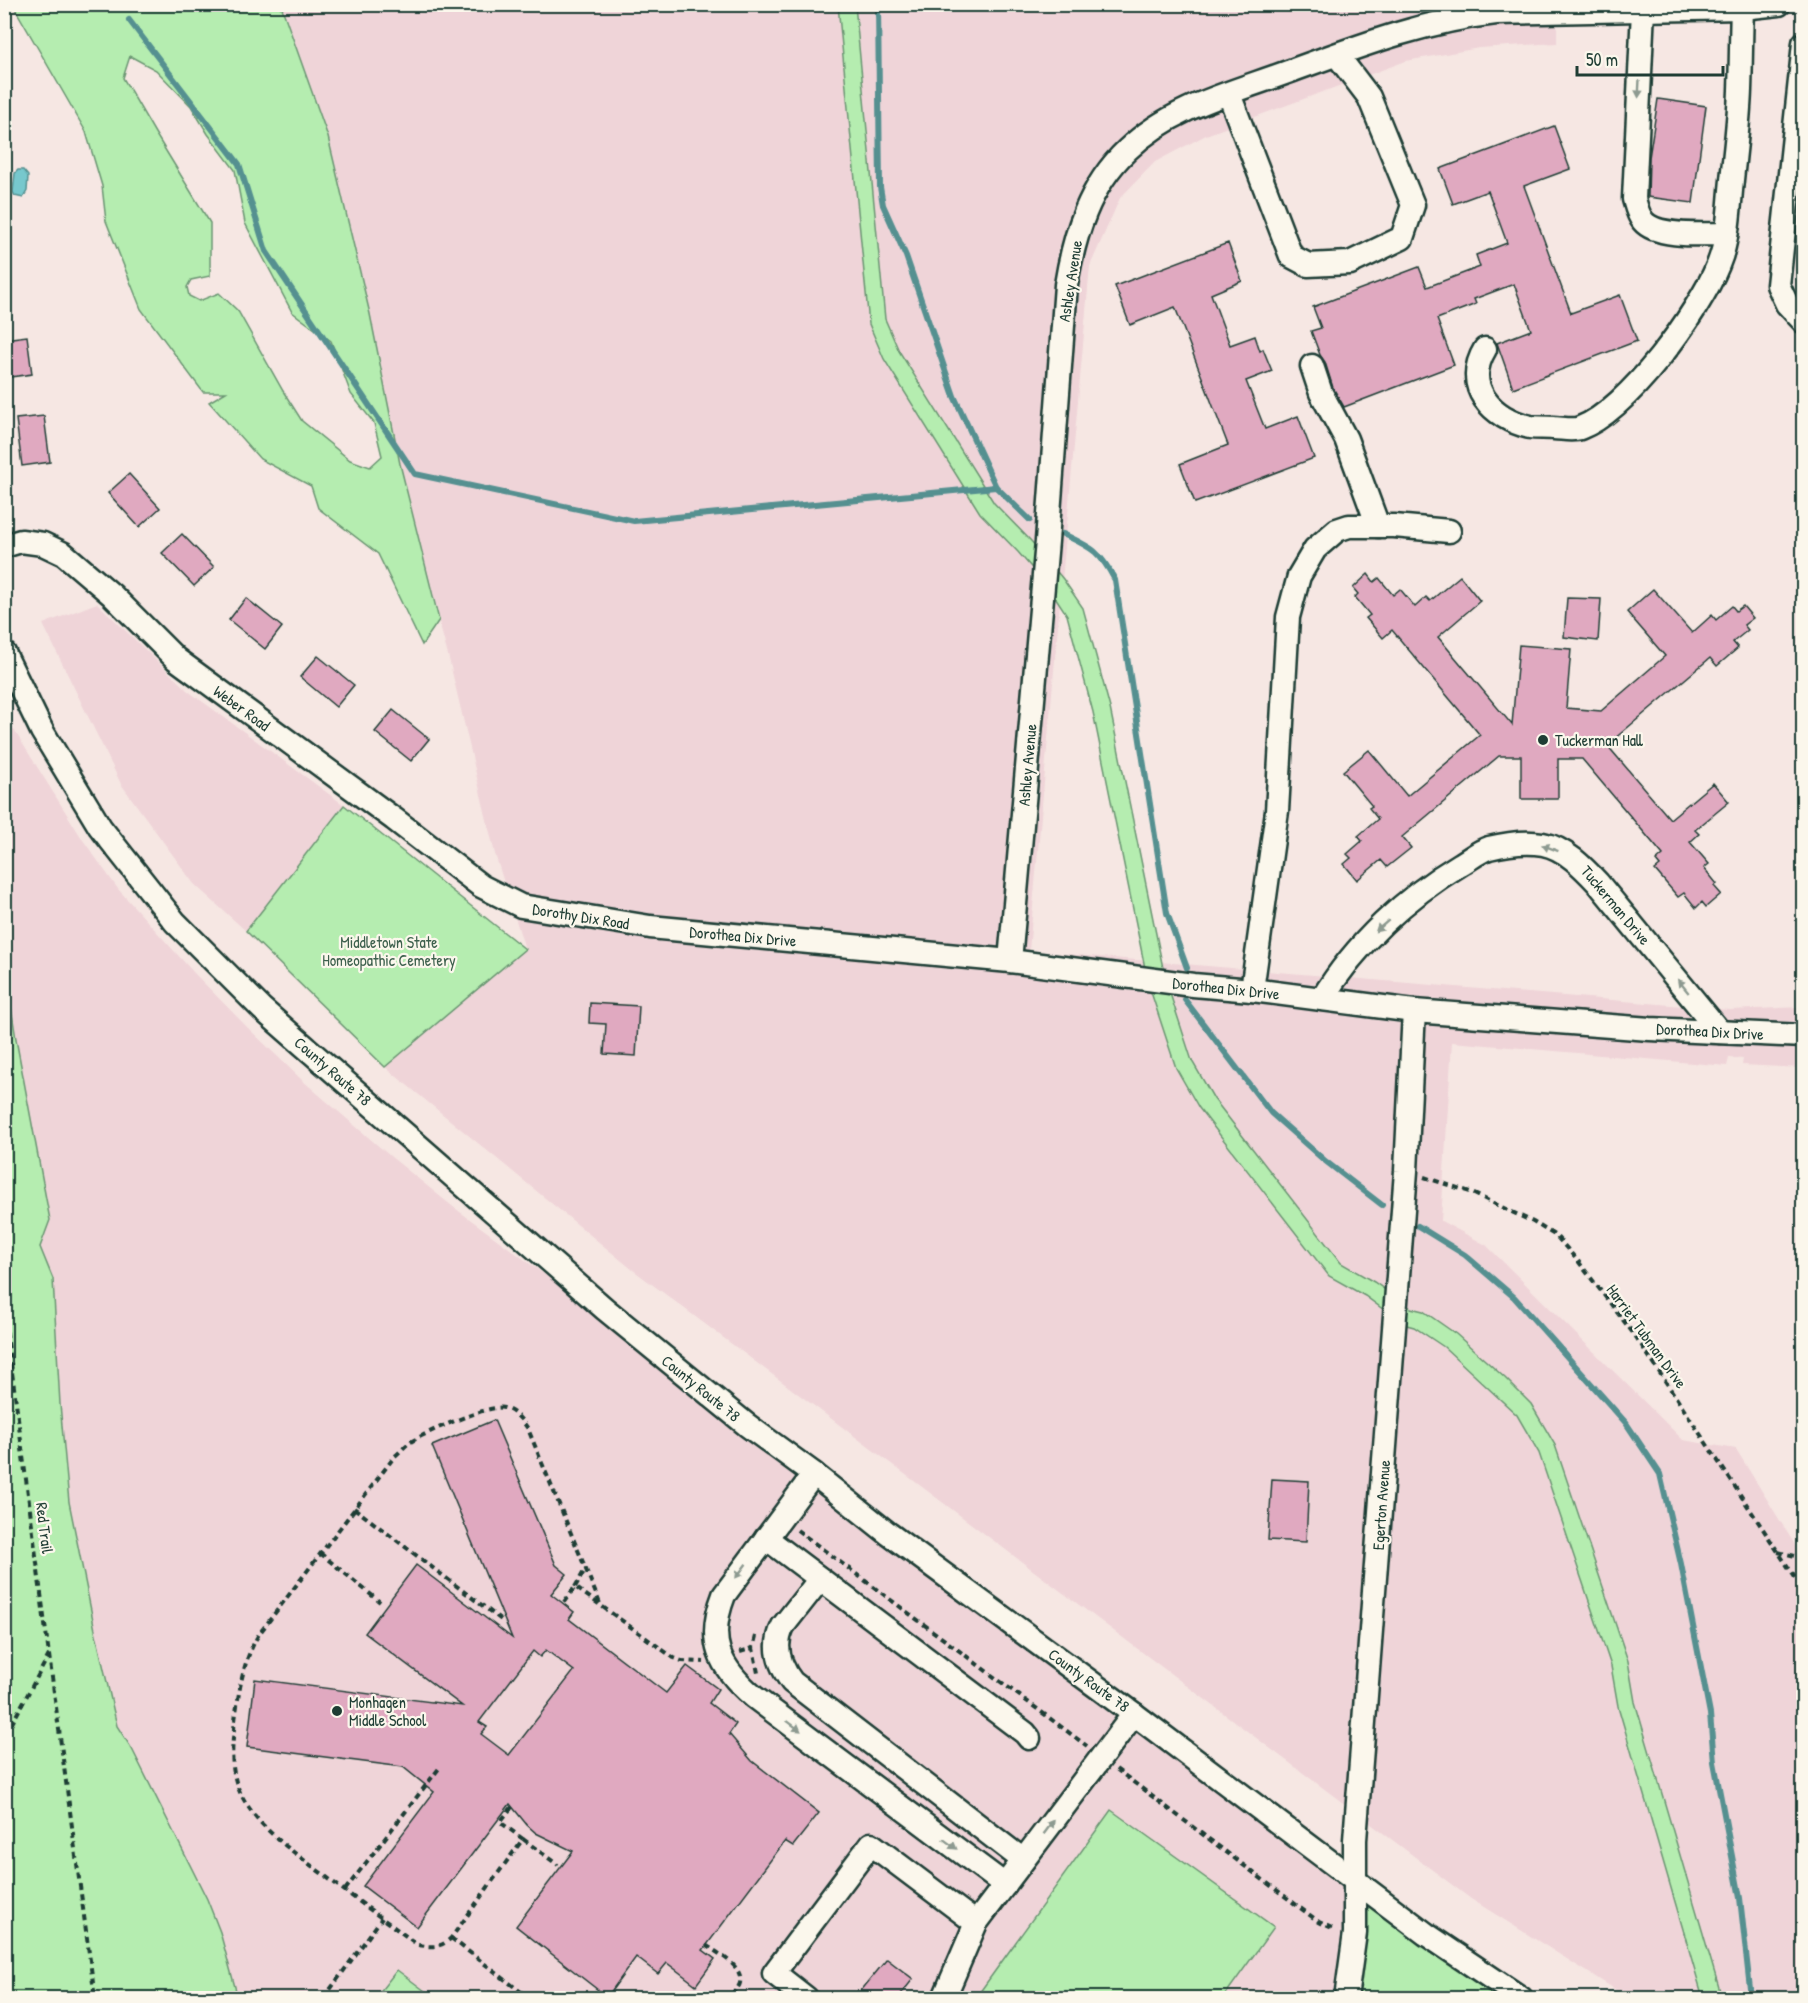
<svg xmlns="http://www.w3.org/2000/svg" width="1808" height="2003" viewBox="0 0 1808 2003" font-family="'Patrick Hand',sans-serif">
  <rect width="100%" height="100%" fill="#f6e7e3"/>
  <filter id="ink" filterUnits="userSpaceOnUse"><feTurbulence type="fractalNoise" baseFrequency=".0167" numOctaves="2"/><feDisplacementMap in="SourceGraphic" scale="12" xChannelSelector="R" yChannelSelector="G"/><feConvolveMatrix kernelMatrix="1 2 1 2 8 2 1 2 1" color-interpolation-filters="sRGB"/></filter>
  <g filter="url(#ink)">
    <g fill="#efd4d8">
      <path d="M361,4H901L915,9L1552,5L1557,15V43L1479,48L1406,61L1206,135L1155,162L1120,198L1090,266L1029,951L1730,1010L1803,1007V1068L1742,1065L1743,1059L1729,1058L1727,1066L1452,1042L1441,1221L1486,1245L1683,1440L1736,1449L1803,1558V1998H1629L1471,1899L633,1270L385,1067L525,949L495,854L449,659L423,563L395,442L370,314L328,137L282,8Z"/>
      <path d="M97,603L188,691L344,805L246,931L194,884L121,784L43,624Z"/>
      <path d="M4,714L83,840L118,889L195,974L248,1028L303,1081L390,1156L452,1206L814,1474L1353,1882L1338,1998H133L5,1115Z"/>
    </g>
    <g fill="#b5edb0" stroke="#6a9572" stroke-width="1.5" fill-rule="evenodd">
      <path d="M268,4L282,8L328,137L370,314L400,464L439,620L422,645L378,554L318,508L311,486L260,459L209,402L226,392H203L141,309L106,221L102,186L86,132L13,5ZM130,56L156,70L191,106L208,134L235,170L245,223L292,312L331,341L351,394L374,423L382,456L370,467L350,460L302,421L283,391L238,311L219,293L199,301L189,296L187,287L191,280L210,276V223L155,133L123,78Z"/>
      <path d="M838,5H855L885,319L899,351L994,503L1031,541L1063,579L1083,608L1110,708L1165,978L1192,1061L1214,1099L1341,1263L1374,1282L1411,1308L1423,1311L1456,1334L1505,1378L1531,1404L1555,1445L1628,1661L1635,1702L1722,1998H1703L1618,1706L1611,1666L1539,1453L1517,1415L1444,1347L1414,1327L1403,1324L1365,1296L1329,1276L1199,1108L1176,1068L1148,983L1093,712L1067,615L1050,589L1018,552L980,513L884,359L869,324Z"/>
      <path d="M1154,5V8L915,9L901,5Z"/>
      <path d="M344,805L525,949L385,1067L246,931Z"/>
      <path d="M4,961L16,1039L50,1220L40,1247L53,1279L60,1404L69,1502L95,1630L117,1726L132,1749L207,1899L220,1932L238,1998H5Z"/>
      <path d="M1111,1810L1274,1927L1223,1998H979L977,1996Z"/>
      <path d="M1353,1882L1512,1998H1338Z"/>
      <path d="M397,1970L433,1997L431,1998H375Z"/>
    </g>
    <path fill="#77c8cd" stroke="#549090" stroke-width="1.5" d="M18,170H23L28,176L27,191L23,198L15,196L13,192L15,173Z"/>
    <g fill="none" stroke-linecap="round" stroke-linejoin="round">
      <g stroke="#549090" stroke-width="6">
        <path d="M878,4L880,187L883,205L906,256L954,396L996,487L1030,520"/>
        <path d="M129,20L239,164L266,251L415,474L634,521L996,487"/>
        <path d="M1063,534C1092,548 1099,550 1115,580L1167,913L1187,968"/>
        <path d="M1185,1000L1271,1113L1324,1160L1382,1205"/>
        <path d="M1418,1226L1465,1255L1514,1297L1626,1423L1660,1474L1681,1564L1710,1714L1714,1762L1740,1898L1751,1998"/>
      </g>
    </g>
    <g fill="#e0a9c0" stroke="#1f3d34" stroke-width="1.5" fill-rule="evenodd">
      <path d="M1658,99L1706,106L1693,203L1648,197L1649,158Z"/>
      <path d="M1554,126L1570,169L1524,186L1571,313L1620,295L1637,341L1513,388L1497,343L1531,330L1514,284L1474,299L1476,304L1437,319L1454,365L1344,407L1333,388L1325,362L1320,355L1311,331L1321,328L1313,307L1419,267L1427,287L1480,267L1476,255L1507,243L1488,191L1453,204L1440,169Z"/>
      <path d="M1228,243L1242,281L1211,294L1230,345L1255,336L1260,351L1263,349L1272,371L1246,381L1265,429L1298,416L1314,458L1195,503L1180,464L1228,445L1175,307L1130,325L1115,286Z"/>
      <path d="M27,336L32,374L4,378V339Z"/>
      <path d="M44,416L50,462L22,466L16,419Z"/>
      <path d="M129,474L160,508L139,527L108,493Z"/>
      <path d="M182,534L214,567L194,586L162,553Z"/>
      <path d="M1368,574L1374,582L1379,578L1393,595L1400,589L1415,607L1426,597L1430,601L1460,576L1480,601L1438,637L1512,725L1519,645L1571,649L1566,708L1601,711L1665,656L1627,612L1653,589L1692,633L1712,615L1716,620L1732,606L1736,611L1743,606L1753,618L1744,625L1748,630L1733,642L1738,648L1717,666L1710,658L1607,745L1670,819L1713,783L1729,802L1695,830L1699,834L1690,842L1709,864L1704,868L1717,884L1714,886L1721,894L1706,907L1702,902L1696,908L1684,893L1678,897L1655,870L1660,866L1656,861L1663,855L1582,759H1558V799H1521V756H1499L1402,837L1411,848L1387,867L1381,860L1357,880L1344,864L1351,858L1347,854L1362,841L1358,836L1378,819L1369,808L1372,806L1343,771L1369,750L1407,796L1480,735L1392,630L1383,638L1366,618L1370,615L1355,597L1358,594L1353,588Z"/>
      <path d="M246,598L282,627L265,649L229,620Z"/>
      <path d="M1567,598L1601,599L1598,641L1564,637Z"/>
      <path d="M318,656L354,685L336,707L300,677Z"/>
      <path d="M393,710L429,739L411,761L375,732Z"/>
      <path d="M590,1003L639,1006L636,1056L604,1054L606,1024L589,1023Z"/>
      <path d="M494,1420L556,1565L567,1574L551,1594L574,1612L569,1619L666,1693L687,1666L718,1689L709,1703L736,1724L729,1734L752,1761L819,1813L793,1846L785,1841L703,1950L715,1959L696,1985L667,1963L658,1974L636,1957L607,1997L516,1926L573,1851L536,1833L527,1825L510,1804L417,1927L363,1886L434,1792L403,1767L247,1747L255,1679L462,1706L365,1633L416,1565L512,1638L432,1446ZM546,1650L574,1671L509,1755L481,1734L487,1727L479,1722L533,1651L540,1657Z"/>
      <path d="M1272,1479L1309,1481L1306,1542L1268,1540Z"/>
      <path d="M887,1959L913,1979L898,1998H855Z"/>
    </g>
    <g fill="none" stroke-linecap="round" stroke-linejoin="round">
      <g stroke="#1f3d34" stroke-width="27">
        <g id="minor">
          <path d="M1643,10L1634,199C1636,206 1638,215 1643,221C1657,238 1705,234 1726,234"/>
          <path d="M1804,43L1778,285L1787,304L1804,322"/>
          <path d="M1229,94L1291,256L1308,265L1350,263L1402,238L1413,205L1369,97L1337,55"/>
          <path d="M1485,349C1462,387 1492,418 1530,427C1537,428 1546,427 1553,428C1561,428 1573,431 1580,428C1628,410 1699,312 1718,265C1729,239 1729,208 1732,180C1735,150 1739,120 1740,90C1741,63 1741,35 1742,8"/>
          <path d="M1312,366L1321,393L1346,439L1378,526"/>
          <path d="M4,546L21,541L43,544L64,554L112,595L176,659L394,819L481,886L521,906L650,927L1010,961L1193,985L1252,990L1414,1011L1650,1029L1804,1036"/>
          <path d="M4,653L42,731L100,827L175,922L262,1009L605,1309L747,1425L814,1474L889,1534L1134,1714L1426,1934L1521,1998"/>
          <path d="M1010,961L1047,541L1066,285C1074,235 1089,186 1127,150C1170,108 1230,93 1285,73C1354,48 1423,21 1496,13L1742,8L1779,4"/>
          <path d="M1252,990L1277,811L1288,617L1299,576L1315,549L1337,530L1349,526H1394L1449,531"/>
          <path d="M1322,999C1355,944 1406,897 1461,864C1470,859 1479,851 1489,848C1505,844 1527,841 1543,844C1565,848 1584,868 1598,883L1720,1032"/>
          <path d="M814,1474L724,1595C706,1641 719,1667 754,1697L1005,1885"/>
          <path d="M766,1538L1025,1733L1029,1738"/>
          <path d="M820,1579L783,1626C773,1646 779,1665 792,1682L1023,1860"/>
          <path d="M806,1998L774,1973L871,1844L976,1923"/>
          <path d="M944,1998L976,1923L1134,1714"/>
          <path d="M1346,1998L1355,1933V1840L1406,1171L1414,1011"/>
        </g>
      </g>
      <g stroke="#1f3d34" stroke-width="4" stroke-dasharray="6 4.5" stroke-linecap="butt">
        <path d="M1424,1177L1470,1192L1533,1222L1556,1236L1578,1261L1636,1337L1804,1591"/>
        <path d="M4,1311L49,1655L4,1738"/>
        <path d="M4,1372L12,1369"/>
        <path d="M354,1508L504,1622"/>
        <path d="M797,1530L1087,1746"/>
        <path d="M1778,1552L1804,1558"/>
        <path d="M320,1553L380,1602"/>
        <path d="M575,1587L586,1568"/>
        <path d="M564,1602L575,1587L674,1658L682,1661L704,1662"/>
        <path d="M756,1636L753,1648L758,1673"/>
        <path d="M740,1652L753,1648"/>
        <path d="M49,1655L95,1998"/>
        <path d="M1116,1769L1319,1922L1334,1929"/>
        <path d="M512,1807L500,1822L523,1839L451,1938C441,1948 432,1947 418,1945C390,1924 361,1903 333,1882C299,1855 253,1828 237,1785C229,1761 233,1737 236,1713C240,1684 244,1659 259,1634L395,1456C400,1452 404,1447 409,1443C424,1433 489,1404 504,1408C515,1411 522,1420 528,1429L601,1606"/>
        <path d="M523,1839L558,1865"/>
        <path d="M345,1890L440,1767"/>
        <path d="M451,1938L529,1998"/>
        <path d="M706,1945C717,1953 744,1966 740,1983C739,1988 732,1994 729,1998"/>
        <path d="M324,1998L382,1918"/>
      </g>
      <use href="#minor" stroke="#fbf7ec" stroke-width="22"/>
    </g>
    <defs><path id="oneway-solid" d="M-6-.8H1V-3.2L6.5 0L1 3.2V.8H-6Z" transform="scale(1.5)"/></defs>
    <g fill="#8d9a90">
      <use href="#oneway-solid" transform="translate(1639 89) rotate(93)"/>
      <use href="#oneway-solid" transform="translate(1550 848) rotate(-159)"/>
      <use href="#oneway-solid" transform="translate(1382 926) rotate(139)"/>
      <use href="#oneway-solid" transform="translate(1683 986) rotate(-129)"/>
      <use href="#oneway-solid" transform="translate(741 1571) rotate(127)"/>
      <use href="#oneway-solid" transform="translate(794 1726) rotate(37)"/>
      <use href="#oneway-solid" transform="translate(1049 1827) rotate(-53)"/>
      <use href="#oneway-solid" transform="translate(950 1844) rotate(37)"/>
    </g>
  </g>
  <g fill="#1f3d34" stroke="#fbf7ec" stroke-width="2">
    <circle cx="1543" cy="740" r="6"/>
    <circle cx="337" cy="1711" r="6"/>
  </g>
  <g text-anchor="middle" stroke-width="4.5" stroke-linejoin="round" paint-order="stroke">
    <g font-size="16" fill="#1f3d34" stroke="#fbf7ec">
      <text transform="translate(1070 281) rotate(-81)" y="6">Ashley Avenue</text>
      <text transform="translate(242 708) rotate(36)" y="6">Weber Road</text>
      <text transform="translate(1027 765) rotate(-85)" y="6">Ashley Avenue</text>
      <text transform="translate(1616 905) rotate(50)" y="6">Tuckerman Drive</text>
      <text transform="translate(581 916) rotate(9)" y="6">Dorothy Dix Road</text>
      <text transform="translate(743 936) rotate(5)" y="6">Dorothea Dix Drive</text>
      <text transform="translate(1226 988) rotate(6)" y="6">Dorothea Dix Drive</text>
      <text transform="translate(1710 1031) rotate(3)" y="6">Dorothea Dix Drive</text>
      <text transform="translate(333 1071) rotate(41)" y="6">County Route 78</text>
      <text transform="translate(1647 1336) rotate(54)" y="6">Harriet Tubman Drive</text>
      <text transform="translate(701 1388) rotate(39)" y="6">County Route 78</text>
      <text transform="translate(1381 1505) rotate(-86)" y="6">Egerton Avenue</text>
      <text transform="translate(45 1528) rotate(83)" y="6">Red Trail</text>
      <text transform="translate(1089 1680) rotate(36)" y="6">County Route 78</text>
    </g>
    <g font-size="16" fill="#1f3d34" stroke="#fbf7ec" text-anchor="start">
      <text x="1555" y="746">Tuckerman Hall</text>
      <text x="349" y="1708">Monhagen<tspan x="349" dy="18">Middle School</tspan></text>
    </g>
    <g font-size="16" fill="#3d604d" stroke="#fbf7ec">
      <text x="389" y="948">Middletown State<tspan x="389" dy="18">Homeopathic Cemetery</tspan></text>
    </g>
  </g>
  <rect width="1808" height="2003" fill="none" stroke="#fbf7ec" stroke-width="24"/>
  <rect x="12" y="12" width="1784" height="1979" fill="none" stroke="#1f3d34" stroke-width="2" filter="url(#ink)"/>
  <path d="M1577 66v9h146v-9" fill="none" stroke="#1f3d34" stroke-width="3"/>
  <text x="1586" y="66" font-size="18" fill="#1f3d34" stroke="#fbf7ec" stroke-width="4.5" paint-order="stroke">50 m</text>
</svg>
